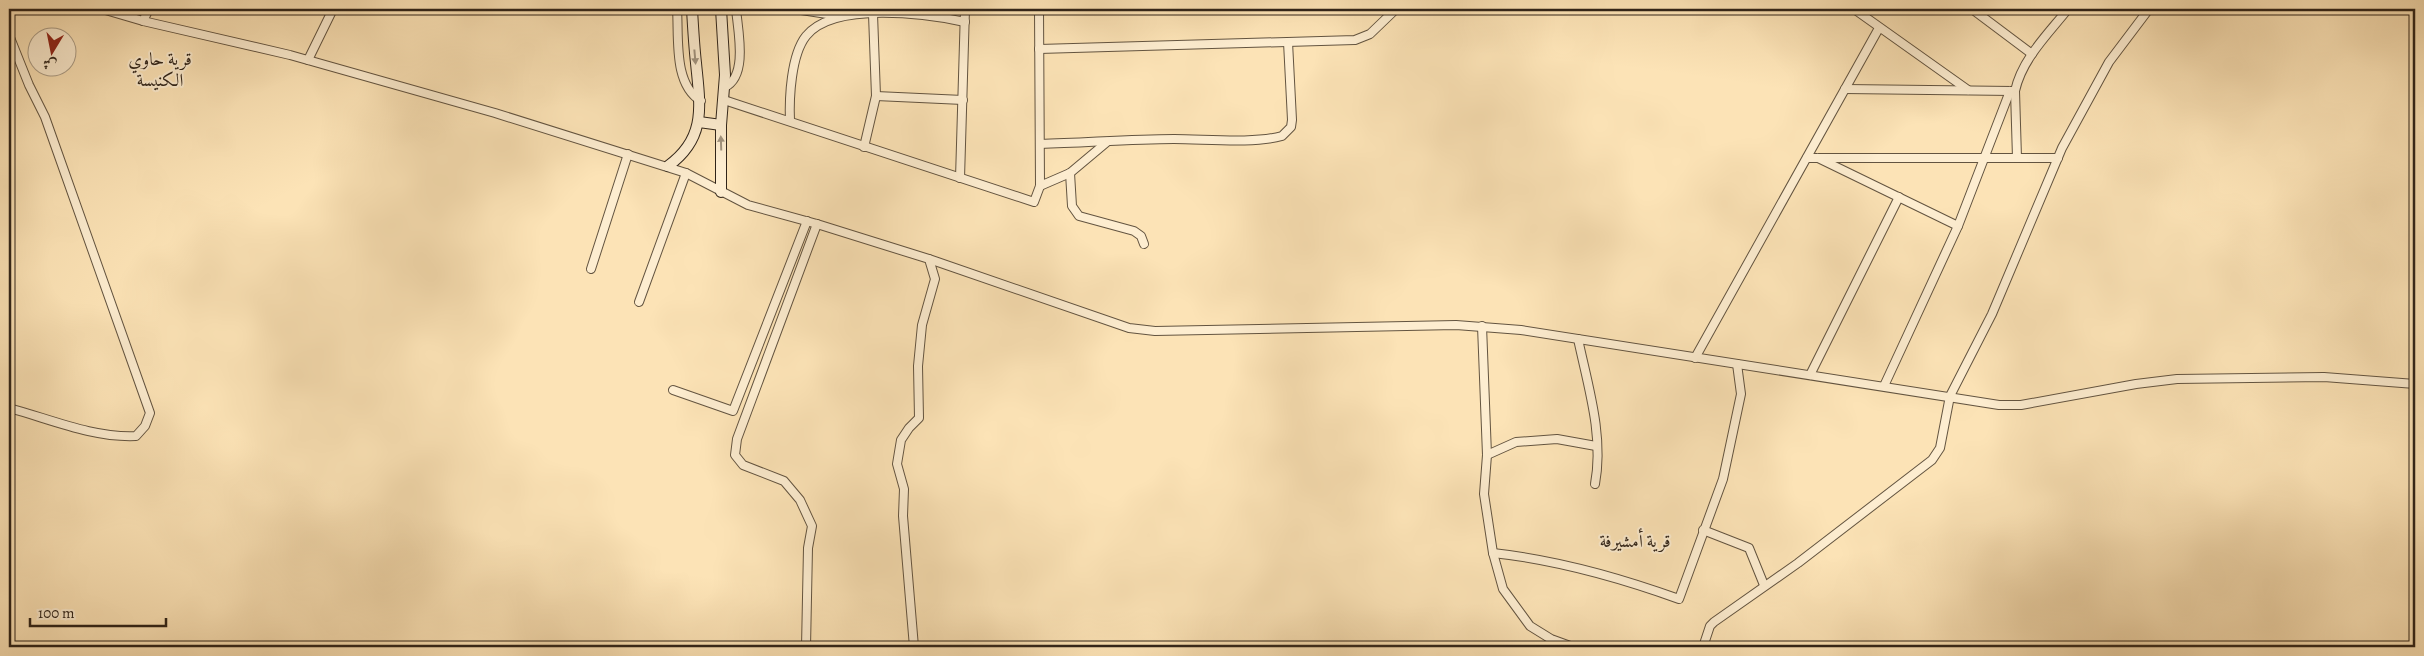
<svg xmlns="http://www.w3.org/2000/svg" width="2424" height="656" viewBox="0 0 2424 656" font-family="Alegreya,Amiri,serif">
  <rect width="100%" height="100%" fill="#fce3b6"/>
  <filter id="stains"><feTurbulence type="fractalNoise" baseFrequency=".004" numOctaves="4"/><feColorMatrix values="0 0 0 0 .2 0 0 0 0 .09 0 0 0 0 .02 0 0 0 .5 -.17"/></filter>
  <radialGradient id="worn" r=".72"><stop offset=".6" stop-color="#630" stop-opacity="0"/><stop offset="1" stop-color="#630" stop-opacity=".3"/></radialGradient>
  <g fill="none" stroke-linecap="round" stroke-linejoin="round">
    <g stroke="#635440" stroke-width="10">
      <g id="minor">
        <path d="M102,9L143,21L290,55L495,113L686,173L748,205L817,224L929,259L935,279L922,325L918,366L919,418L909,428L901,440L897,464L904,489L903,516L914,647"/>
        <path d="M677,9C679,38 673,84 701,101"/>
        <path d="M795,9L840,16"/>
        <path d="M1854,9L1968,90"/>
        <path d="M1972,9L2032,54"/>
        <path d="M143,21L149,9"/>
        <path d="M9,35L29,85L45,117L150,413L145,426L136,436C93,438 50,419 9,408"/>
        <path d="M1039,49L1355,40L1370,34L1396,9"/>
        <path d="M308,60L333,9"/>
        <path d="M725,87C748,76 738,31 736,9"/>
        <path d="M1845,89L2013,91"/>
        <path d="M876,96L963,100"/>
        <path d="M724,100L1034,202L1040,186L1039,9"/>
        <path d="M790,121C789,98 791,55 806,36C834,1 927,14 965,22"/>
        <path d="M1040,144C1085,143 1129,139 1174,139C1206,139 1253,144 1282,136L1291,127L1292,120L1288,42"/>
        <path d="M864,147L876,96L873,14"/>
        <path d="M1807,158H2058"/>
        <path d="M1818,158L1958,226"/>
        <path d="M2017,158L2015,91C2022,59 2048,34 2068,9"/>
        <path d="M1070,173L1072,206L1079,216L1134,231L1141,236L1144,244"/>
        <path d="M960,178L965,9"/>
        <path d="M1040,186L1070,173L1107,142"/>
        <path d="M929,259L1129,328L1155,331L1456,325L1521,330L1999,405H2021L2136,384L2177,379L2324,377L2415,384"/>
        <path d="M591,269L628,154"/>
        <path d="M639,302L686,173"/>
        <path d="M1482,326L1487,455L1484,494L1493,553L1503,589L1530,626L1551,639L1573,647"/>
        <path d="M1578,339C1588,386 1604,436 1595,484"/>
        <path d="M1695,358L1879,28"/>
        <path d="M1810,375L1899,197"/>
        <path d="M1884,386L1958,226L2010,91"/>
        <path d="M673,390L733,411L807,221"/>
        <path d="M1487,455L1516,442L1557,439L1596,446"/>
        <path d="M1703,530L1749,548L1764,585"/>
        <path d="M1493,553C1558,560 1618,577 1679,599L1723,479L1741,394L1737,364"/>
        <path d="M806,647L808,548L812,526L800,500L784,481L743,465L735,455L737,439L817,224"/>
        <path d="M1703,647L1710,626L1714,622L1798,563L1932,460L1940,448L1950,396L1992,314L2062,148L2109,62L2149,9"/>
      </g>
    </g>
    <g stroke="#302419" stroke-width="12">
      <g id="secondary">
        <path d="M721,9L725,75L721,125V192"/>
        <path d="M699,122L721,125"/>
        <path d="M668,166C707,138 700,105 696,63C694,45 693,27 692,9"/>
      </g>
    </g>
    <use href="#minor" stroke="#fdedd0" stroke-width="8"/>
    <use href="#secondary" stroke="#fdedd0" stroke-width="10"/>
  </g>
  <defs><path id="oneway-solid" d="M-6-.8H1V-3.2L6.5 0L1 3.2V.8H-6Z" transform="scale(1.25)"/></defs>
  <g fill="#a1937e">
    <use href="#oneway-solid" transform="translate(695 57) rotate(85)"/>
    <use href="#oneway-solid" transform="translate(721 143) rotate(-92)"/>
  </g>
  <g text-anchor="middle" stroke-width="4" stroke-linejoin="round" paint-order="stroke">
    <g font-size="18" fill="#302419" stroke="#fdedd0">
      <text x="160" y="65">قرية حاوي<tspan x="160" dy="21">الكنيسة</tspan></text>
      <text x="1635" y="547">قرية أمشيرفة</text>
    </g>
  </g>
  <rect width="2424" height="656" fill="none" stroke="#fce3b6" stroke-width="30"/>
  <rect x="10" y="10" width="2404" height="636" fill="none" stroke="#302419" stroke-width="2.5"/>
  <rect x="15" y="15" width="2394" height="626" fill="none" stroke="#302419"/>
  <g transform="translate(52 52) rotate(190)"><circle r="24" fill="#fdedd0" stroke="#ab9d87"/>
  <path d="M0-4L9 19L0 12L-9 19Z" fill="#8f2418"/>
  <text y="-8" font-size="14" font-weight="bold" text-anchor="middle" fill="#302419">ش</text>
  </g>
  <path d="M30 618v8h136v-8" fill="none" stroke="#302419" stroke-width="2.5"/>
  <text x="38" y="618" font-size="15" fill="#302419" stroke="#fdedd0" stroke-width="4" paint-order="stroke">100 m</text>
  <rect width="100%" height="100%" filter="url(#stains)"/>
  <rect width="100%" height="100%" fill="url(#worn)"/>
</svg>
